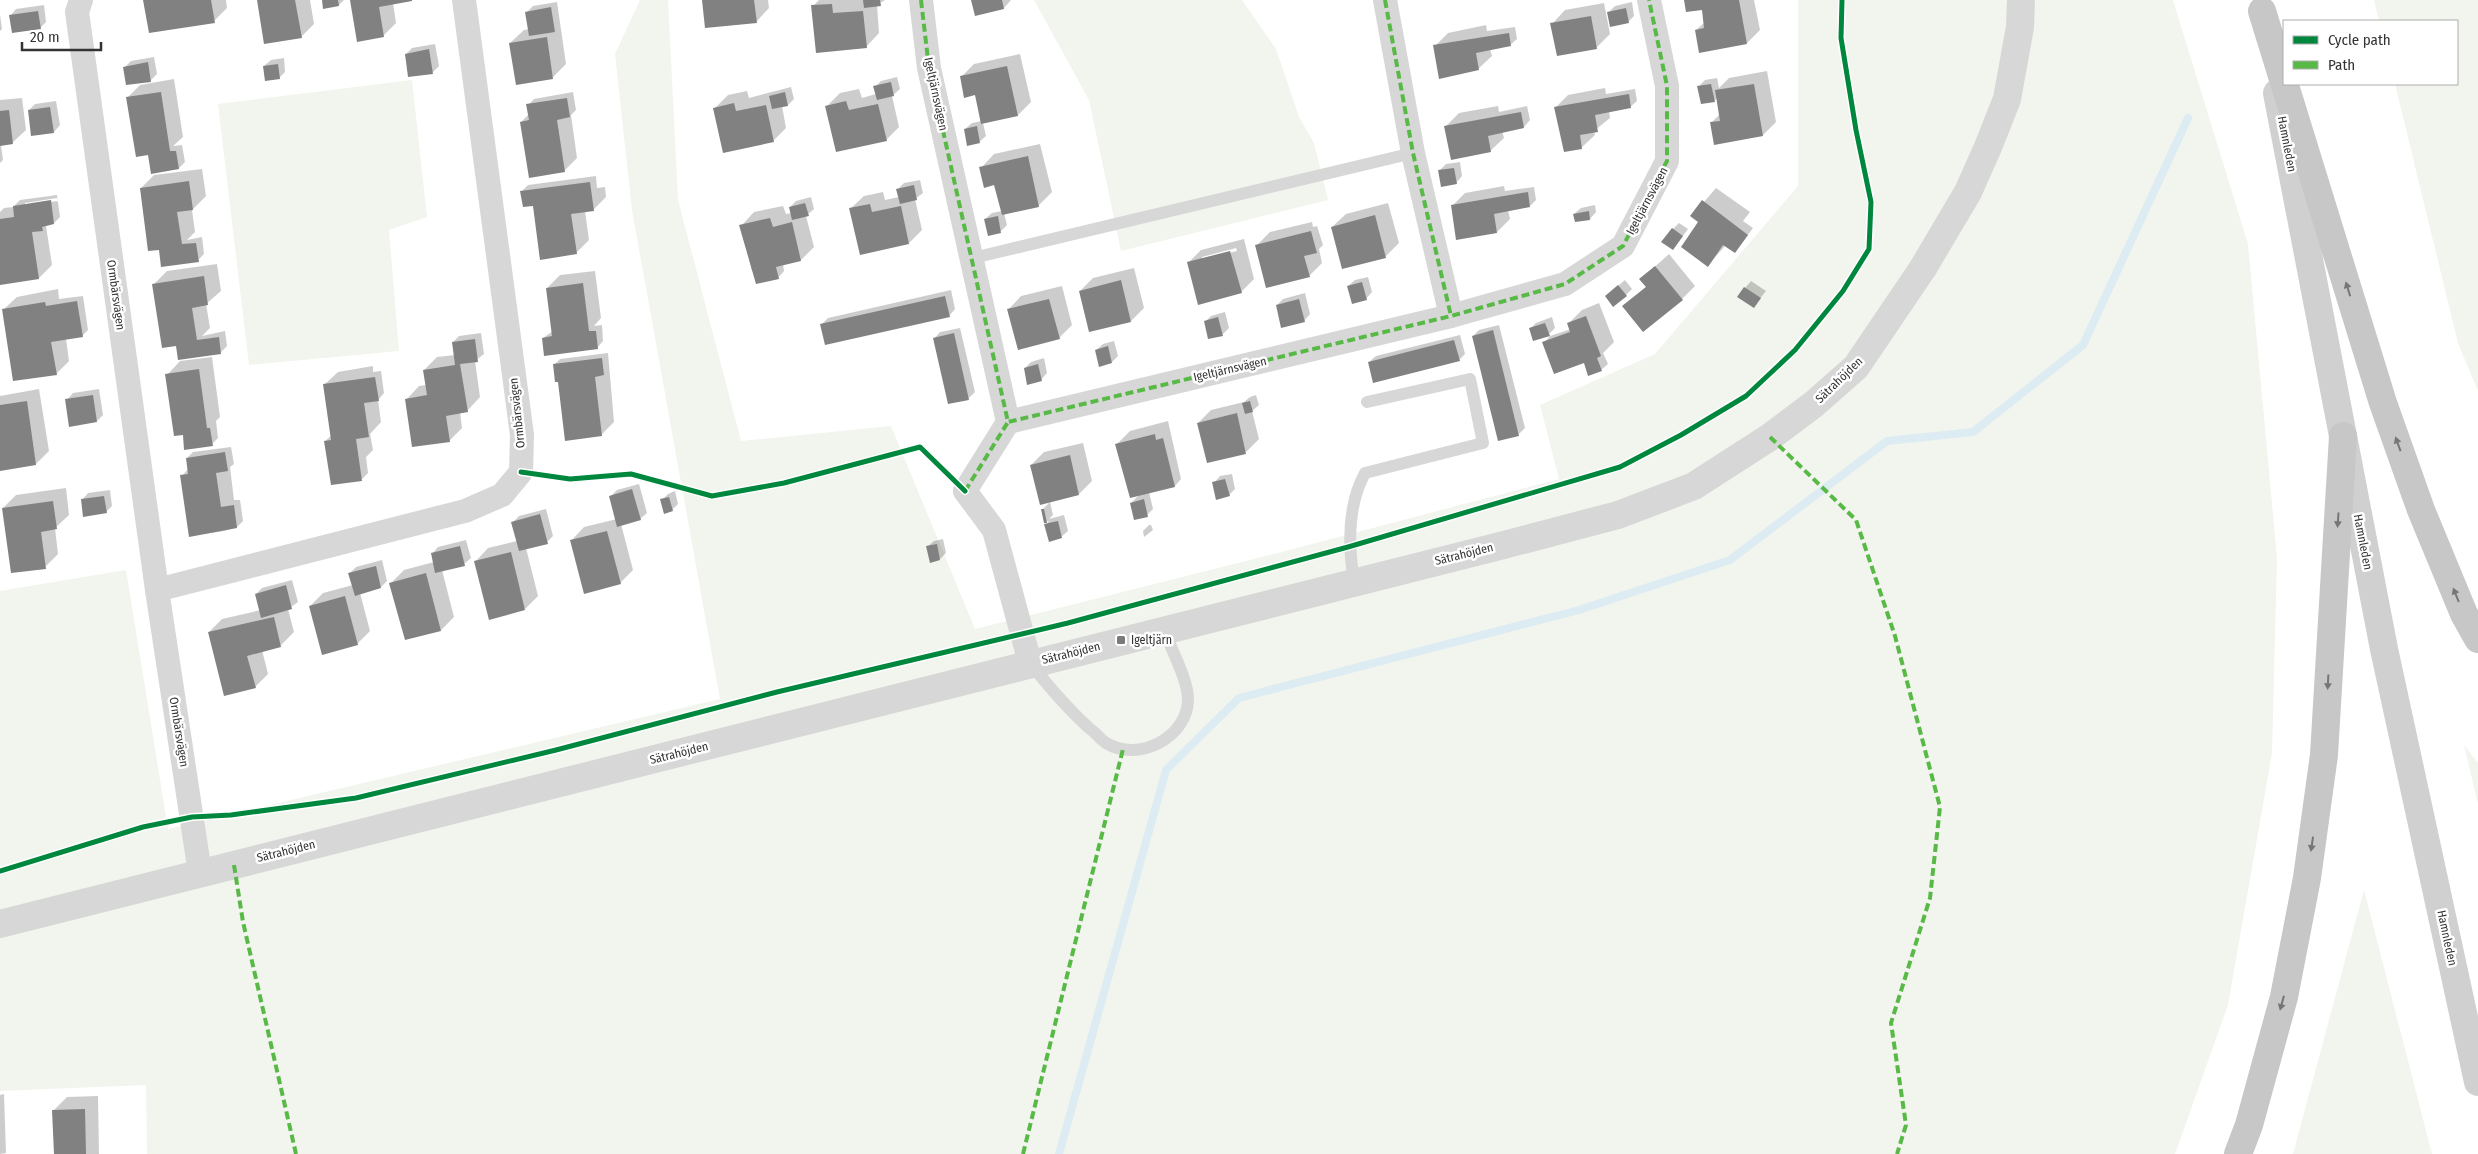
<svg xmlns="http://www.w3.org/2000/svg" width="2478" height="1154" viewBox="0 0 2478 1154" font-family="'Fira Sans Condensed',sans-serif">
  <rect width="100%" height="100%" fill="#fff"/>
  <g fill="#f1f5ed">
    <path d="M640,0H668L678,200L741,441L891,426L975,629L1278,553L1559,479L1540,405L1655,354L1798,186V0H2173L2248,244L2277,558L2272,753L2228,1005L2175,1154H147L146,1085L0,1091V591L126,570L168,829L720,699L632,210L615,54Z"/>
    <path d="M1034,0H1242L1276,49L1299,117L1314,143L1328,200L1121,251L1089,100Z"/>
    <path d="M2374,0H2478V391L2458,343L2395,84H2457V21H2379Z"/>
    <path d="M412,80L427,217L389,230L399,351L249,365L218,104Z"/>
    <path d="M2464,745L2478,763V804Z"/>
    <path d="M2364,890L2432,1154H2293Z"/>
  </g>
  <g fill="#0003" fill-rule="evenodd">
    <path d="M145,0H226L227,8L214,21Z"/>
    <path d="M258,0H310L314,24L301,37Z"/>
    <path d="M323,0H344L339,5Z"/>
    <path d="M351,0H411L393,3L396,23L383,36Z"/>
    <path d="M703,0H768L769,8L756,22Z"/>
    <path d="M819,0H885L877,5L879,33L866,47L813,6Z"/>
    <path d="M972,0H1011L1004,8Z"/>
    <path d="M1685,0H1754L1760,30L1747,43L1696,30L1705,22L1702,9Z"/>
    <path d="M557,2L566,64L553,77L517,83L510,43L524,30L529,29L527,12L533,6Z"/>
    <path d="M1632,2L1634,16L1628,22L1609,12L1615,6Z"/>
    <path d="M1604,3L1610,34L1596,48L1552,24L1565,10Z"/>
    <path d="M44,5L46,22L40,28L10,16L16,9Z"/>
    <path d="M0,15L2,29L0,31Z"/>
    <path d="M1486,25L1487,31L1515,27L1517,39L1510,45L1490,49L1492,56L1478,69L1435,46L1448,33Z"/>
    <path d="M435,44L439,66L433,72L409,76L406,54L412,48Z"/>
    <path d="M1020,54L1031,102L1018,115L983,123L986,136L979,142L965,129L972,123L982,121L976,94L961,77L974,64Z"/>
    <path d="M154,57L157,74L149,82L125,67L131,61Z"/>
    <path d="M284,58L285,72L279,78L264,66L271,60Z"/>
    <path d="M1767,71L1776,122L1763,135L1715,143L1711,123L1720,114L1717,98L1714,101L1699,86L1705,80L1717,78L1719,88L1729,78Z"/>
    <path d="M897,77L900,89L892,96L899,127L886,140L827,106L840,93L859,89L862,98L876,94L875,87L881,81Z"/>
    <path d="M174,79L183,137L173,146L182,145L185,162L179,168L150,156L127,98L140,85Z"/>
    <path d="M791,87L794,99L788,105L782,106L786,128L773,141L715,108L728,95L747,91L749,98Z"/>
    <path d="M1605,88L1606,94L1635,89L1637,101L1630,107L1609,111L1610,118L1594,131L1595,135L1581,148L1555,108L1568,95Z"/>
    <path d="M573,92L576,110L571,115L577,158L564,171L521,122L529,114L528,105L534,99Z"/>
    <path d="M22,98L26,130L12,143L1,145L3,160L0,163V100Z"/>
    <path d="M56,101L60,125L54,132L32,134L29,110L35,104Z"/>
    <path d="M1498,106L1499,112L1527,106L1530,120L1524,127L1502,131L1504,138L1490,151L1446,126L1459,113Z"/>
    <path d="M1040,144L1052,192L1038,206L1004,213L1007,225L1001,231L989,234L985,219L992,213L1002,211L995,184L981,168L994,154Z"/>
    <path d="M1460,162L1462,176L1456,183L1439,171L1446,164Z"/>
    <path d="M202,169L206,196L192,210L195,232L187,240L202,237L204,254L198,260L160,250L141,188L154,175Z"/>
    <path d="M596,176L597,188L605,187L606,197L593,210L585,211L589,240L576,253L522,191L528,185Z"/>
    <path d="M920,180L923,193L915,199L922,230L909,243L850,209L864,196L883,192L885,200L899,197L897,190L904,183Z"/>
    <path d="M1504,186L1505,191L1534,187L1536,200L1530,206L1508,210L1510,219L1497,232L1452,206L1465,193Z"/>
    <path d="M1716,188L1750,212L1743,221L1753,228L1735,252L1726,245L1708,265L1700,222L1692,216Z"/>
    <path d="M57,195L60,217L54,223L46,226L52,265L39,278L0,284V212L4,208L13,207L20,200ZM57,198L58,201L25,205V203Z"/>
    <path d="M811,197L814,209L806,216L814,247L801,260L783,264L784,271L778,278L752,271L741,226L754,212L783,206L786,214L792,213L790,207L796,201Z"/>
    <path d="M1388,203L1399,243L1385,257L1332,227L1346,214Z"/>
    <path d="M1595,205L1596,212L1590,219L1574,214L1581,208Z"/>
    <path d="M1312,222L1313,227L1317,226L1323,245L1319,249L1322,263L1309,276L1256,246L1270,232Z"/>
    <path d="M1679,223L1688,229L1673,249V229Z"/>
    <path d="M1244,239L1254,279L1241,292L1188,263L1201,250ZM1236,248L1237,251L1202,260V257Z"/>
    <path d="M1669,254L1695,286L1682,299L1624,306L1647,286L1641,279Z"/>
    <path d="M217,264L221,291L206,304L210,328L202,336L225,331L227,346L221,352L180,344L154,284L167,271Z"/>
    <path d="M1134,268L1144,308L1131,321L1080,291L1093,278Z"/>
    <path d="M595,271L601,318L594,326L602,325L603,341L597,348L543,338L553,331L547,288L560,275Z"/>
    <path d="M1368,277L1372,292L1366,299L1348,286L1355,280Z"/>
    <path d="M1625,280L1632,289L1626,295L1613,290Z"/>
    <path d="M1751,281L1766,291L1754,306L1745,288Z"/>
    <path d="M1062,286L1072,325L1059,338L1008,310L1021,296Z"/>
    <path d="M58,289L59,299L83,296L88,330L82,336L66,339L69,361L56,374L3,310L17,297Z"/>
    <path d="M951,290L955,309L949,316L822,324L828,318Z"/>
    <path d="M1305,293L1310,314L1304,321L1277,305L1283,299Z"/>
    <path d="M1599,303L1614,342L1603,353L1608,364L1601,370L1589,360L1544,343L1550,336L1571,329L1569,323L1582,310Z"/>
    <path d="M1225,312L1229,328L1223,334L1209,338L1205,322L1211,316Z"/>
    <path d="M1552,317L1555,328L1549,334L1530,329L1536,323Z"/>
    <path d="M1499,325L1525,428L1518,435L1473,336L1479,330Z"/>
    <path d="M960,328L975,392L968,399L934,339L940,332Z"/>
    <path d="M481,333L484,354L475,361L480,397L467,411L460,412L462,428L449,441L406,400L419,386L426,385L424,370L437,357L455,355L453,342L459,336Z"/>
    <path d="M1460,335L1465,354L1459,360L1369,362L1376,356Z"/>
    <path d="M1114,341L1118,356L1112,362L1096,350L1103,344Z"/>
    <path d="M608,353L614,422L601,435L559,382L554,365L560,359Z"/>
    <path d="M212,357L220,417L216,421L218,438L212,444L184,435L167,375L180,361Z"/>
    <path d="M1044,358L1047,373L1041,380L1025,368L1031,362Z"/>
    <path d="M373,366V372L381,371L384,393L378,400L381,422L370,434L373,450L366,457L368,473L362,479L325,441L332,435L324,385L338,372Z"/>
    <path d="M39,389L49,451L36,464L0,470V396Z"/>
    <path d="M99,389L103,415L97,421L67,400L73,393Z"/>
    <path d="M1256,395L1259,405L1252,411L1259,439L1246,452L1198,423L1211,410L1244,402L1250,397Z"/>
    <path d="M1168,421L1181,479L1175,486L1149,492L1153,509L1147,515L1131,503L1140,494L1117,444L1130,431Z"/>
    <path d="M1083,443L1092,481L1079,494L1031,465L1044,452Z"/>
    <path d="M231,447L234,464L230,467L234,500H240L243,521L237,527L224,531L190,536L182,476L188,469L187,458L193,452Z"/>
    <path d="M1232,474L1235,489L1229,495L1214,483L1220,476Z"/>
    <path d="M639,484L647,513L640,519L621,524L633,570L620,583L571,541L584,527L617,519L611,496L617,490Z"/>
    <path d="M66,488L69,515L55,528L58,554L45,567L3,508L16,495Z"/>
    <path d="M110,490L112,506L106,512L82,500L88,493Z"/>
    <path d="M675,491L678,504L672,510L662,500L668,494Z"/>
    <path d="M1050,502L1053,515L1049,519L1064,515L1068,531L1061,537L1046,525L1049,521L1045,522L1042,510Z"/>
    <path d="M546,509L553,536L547,542L526,548L538,596L525,609L475,562L488,548L517,541L513,522L519,516Z"/>
    <path d="M1149,525H1151L1153,530L1144,537L1143,531Z"/>
    <path d="M943,539L946,553L940,559L927,547L934,541Z"/>
    <path d="M466,540L471,558L464,564L442,570L454,617L441,630L391,583L404,570L434,562L432,554L438,547Z"/>
    <path d="M382,560L387,581L381,587L360,593L370,631L357,644L310,606L323,593L353,585L350,573L356,567Z"/>
    <path d="M292,580L298,602L288,609L294,632L281,645L262,650L268,674L255,687L209,632L222,619L261,610L256,594L262,588Z"/>
    <path d="M4,1094L6,1153L0,1154V1095Z"/>
    <path d="M98,1096L99,1154H55L54,1110L67,1097Z"/>
  </g>
  <g fill="none" stroke-linecap="round" stroke-linejoin="round">
    <path stroke="#ddebf3" stroke-width="8" d="M1059,1154L1166,770L1239,698L1579,610L1730,560L1887,441L1973,432L2083,345L2188,118"/>
  </g>
  <g fill="#818181">
    <path d="M143,0H211L215,23L149,33Z"/>
    <path d="M257,0H295L302,38L264,44Z"/>
    <path d="M322,0H338L339,6L323,9Z"/>
    <path d="M350,0H412V1L379,7L384,37L357,42Z"/>
    <path d="M702,0H754L757,23L705,28Z"/>
    <path d="M863,0H880L881,6L864,8Z"/>
    <path d="M971,0H1002L1004,9L975,16Z"/>
    <path d="M1684,0H1739L1747,44L1699,53L1695,30L1704,28L1702,10L1686,12Z"/>
    <path d="M832,4L833,13L863,11L867,48L816,53L811,5Z"/>
    <path d="M551,7L555,32L529,36L525,12Z"/>
    <path d="M1626,8L1629,23L1610,27L1607,12Z"/>
    <path d="M38,11L41,29L12,33L9,15Z"/>
    <path d="M1591,16L1597,49L1557,56L1550,23Z"/>
    <path d="M1509,33L1511,46L1476,53L1479,70L1439,79L1433,45Z"/>
    <path d="M547,37L553,79L516,85L509,43Z"/>
    <path d="M429,49L433,74L408,77L405,54Z"/>
    <path d="M148,62L151,82L126,85L123,67Z"/>
    <path d="M278,64L280,79L265,81L263,66Z"/>
    <path d="M1007,66L1018,116L981,124L975,95L964,98L960,76Z"/>
    <path d="M891,82L894,96L877,100L873,86Z"/>
    <path d="M1711,84L1715,102L1701,104L1697,86Z"/>
    <path d="M1754,84L1763,136L1714,145L1710,122L1720,121L1715,90Z"/>
    <path d="M161,92L170,151H176L179,169L151,174L148,155L136,157L126,97Z"/>
    <path d="M785,92L788,106L772,109L769,96Z"/>
    <path d="M1629,94L1631,108L1595,115L1598,132L1580,135L1582,149L1564,152L1554,107Z"/>
    <path d="M567,98L570,117L557,120L565,172L529,178L520,122L529,120L526,104Z"/>
    <path d="M846,101L849,110L878,104L887,141L836,152L825,106Z"/>
    <path d="M734,103L736,111L766,105L774,142L723,153L713,108Z"/>
    <path d="M50,107L54,133L31,136L28,110Z"/>
    <path d="M9,110L13,144L0,146V111Z"/>
    <path d="M1521,112L1524,128L1488,136L1491,152L1451,160L1444,126Z"/>
    <path d="M977,126L980,143L967,146L964,129Z"/>
    <path d="M1028,156L1039,207L1002,215L994,185L984,188L979,167Z"/>
    <path d="M1454,168L1457,184L1441,187L1438,170Z"/>
    <path d="M189,181L193,210L177,212L182,244L196,243L199,262L161,267L159,250L148,251L140,188Z"/>
    <path d="M590,182L594,211L571,214L577,254L540,260L533,206L523,207L520,191Z"/>
    <path d="M914,185L917,200L900,204L896,189Z"/>
    <path d="M1528,192L1530,207L1494,214L1497,233L1456,240L1451,205Z"/>
    <path d="M51,200L54,224L42,227L43,231L32,232L39,279L0,285V219L14,217L13,206Z"/>
    <path d="M1702,200L1748,235L1735,253L1723,245L1708,267L1681,247L1698,222L1690,216Z"/>
    <path d="M805,203L809,216L792,220L789,207Z"/>
    <path d="M870,204L872,212L901,206L909,244L860,255L849,208Z"/>
    <path d="M1589,211L1590,220L1575,222L1573,214Z"/>
    <path d="M1375,215L1386,258L1342,269L1331,227Z"/>
    <path d="M998,216L1001,233L988,236L984,219Z"/>
    <path d="M770,218L773,227L792,222L801,261L776,267L779,279L756,284L739,225Z"/>
    <path d="M1672,228L1683,236L1673,250L1661,242Z"/>
    <path d="M1311,231L1317,253L1304,256L1310,277L1266,288L1255,245Z"/>
    <path d="M1230,251L1242,293L1198,305L1187,262Z"/>
    <path d="M1655,266L1683,300L1643,332L1622,306L1646,287L1639,279Z"/>
    <path d="M204,276L208,305L192,308L197,340L219,337L221,354L178,360L176,346L162,348L152,284Z"/>
    <path d="M1121,280L1131,322L1089,332L1079,291Z"/>
    <path d="M1362,282L1367,300L1352,304L1347,286Z"/>
    <path d="M583,283L589,331H596L598,349L544,356L542,338L552,336L546,288Z"/>
    <path d="M1618,285L1627,296L1613,307L1605,296Z"/>
    <path d="M1744,287L1761,298L1754,308L1737,297Z"/>
    <path d="M945,296L950,317L825,345L820,324Z"/>
    <path d="M1049,299L1060,339L1018,350L1007,309Z"/>
    <path d="M1299,299L1305,322L1281,328L1276,305Z"/>
    <path d="M77,301L83,337L51,342L57,375L13,381L2,309L45,302L46,306Z"/>
    <path d="M1586,316L1601,356L1597,358L1602,371L1588,376L1584,363L1554,374L1542,342L1570,332L1567,323Z"/>
    <path d="M1218,317L1223,336L1208,339L1204,321Z"/>
    <path d="M1545,323L1550,336L1533,341L1529,328Z"/>
    <path d="M1493,330L1519,436L1498,441L1472,336Z"/>
    <path d="M954,333L969,400L948,404L933,338Z"/>
    <path d="M475,339L478,362L460,364L468,412L446,416L450,442L412,447L405,399L427,395L423,370L455,365L452,342Z"/>
    <path d="M1454,340L1460,361L1373,383L1368,362Z"/>
    <path d="M1108,346L1112,363L1099,367L1095,350Z"/>
    <path d="M602,358L604,375L595,377L602,436L565,441L558,382H555L553,364Z"/>
    <path d="M1038,364L1042,381L1027,385L1024,368Z"/>
    <path d="M199,369L207,428H210L213,446L184,450L183,435L174,436L165,374Z"/>
    <path d="M375,377L379,401L364,403L369,437L356,439L362,481L331,485L324,441L331,440L323,384Z"/>
    <path d="M93,395L97,422L69,427L65,399Z"/>
    <path d="M27,401L36,465L0,471V405Z"/>
    <path d="M1250,401L1253,412L1245,414L1242,403Z"/>
    <path d="M1237,413L1246,454L1207,463L1197,423Z"/>
    <path d="M1155,434L1156,440L1163,438L1175,487L1130,498L1115,444Z"/>
    <path d="M225,452L228,471L216,473L221,507L234,505L237,528L189,537L180,475L188,474L186,458Z"/>
    <path d="M1070,455L1079,495L1040,505L1030,465Z"/>
    <path d="M1225,479L1230,496L1216,500L1212,482Z"/>
    <path d="M632,489L641,520L617,527L609,496Z"/>
    <path d="M104,496L107,513L83,517L81,499Z"/>
    <path d="M669,497L673,511L664,514L660,499Z"/>
    <path d="M1144,499L1148,517L1134,520L1130,503Z"/>
    <path d="M53,501L57,529L41,532L46,569L11,573L2,508Z"/>
    <path d="M1041,509H1044L1047,523H1044Z"/>
    <path d="M540,514L548,544L519,551L511,522Z"/>
    <path d="M1058,521L1062,538L1049,542L1044,524Z"/>
    <path d="M607,531L621,584L584,594L570,540Z"/>
    <path d="M937,544L940,560L930,563L926,546Z"/>
    <path d="M460,546L465,566L435,573L431,553Z"/>
    <path d="M511,552L525,610L489,620L474,561Z"/>
    <path d="M376,566L381,588L355,596L348,573Z"/>
    <path d="M426,573L441,631L405,640L389,583Z"/>
    <path d="M286,585L292,609L261,618L255,594Z"/>
    <path d="M345,596L358,645L322,655L309,606Z"/>
    <path d="M274,617L281,647L247,656L256,688L224,696L208,632Z"/>
    <path d="M85,1109L86,1154H54L52,1110Z"/>
  </g>
  <g fill="none" stroke-linecap="round" stroke-linejoin="round">
    <g stroke="#d7d7d7" stroke-width="12">
      <path d="M973,258L1413,153"/>
      <path d="M1354,581C1348,545 1347,506 1365,473L1483,443L1470,379L1367,402"/>
      <path d="M1030,663C1049,687 1067,708 1089,728C1095,732 1100,739 1106,743C1139,763 1188,737 1188,699C1188,680 1171,649 1164,630"/>
    </g>
    <g stroke="#d7d7d7" stroke-width="24">
      <path d="M81,0L77,12L157,590L200,873"/>
      <path d="M921,0L929,68L1008,422L1451,316L1565,284L1623,246L1667,161V86L1649,0"/>
      <path d="M1385,0L1413,153L1451,316"/>
      <path d="M1008,422L965,491L994,530L1030,663"/>
      <path d="M157,590L465,511L502,495L521,472L522,435L464,0"/>
    </g>
    <path stroke="#d7d7d7" stroke-width="28" d="M0,924L1496,547L1618,515L1694,486L1770,437L1814,404L1856,367L1923,268L1968,192L1988,147L2007,99L2020,27L2021,0"/>
    <path stroke="#d0d0d0" stroke-width="28" d="M2277,93L2384,649L2478,1082"/>
    <g stroke="#c7c7c7" stroke-width="28">
      <path d="M2262,11L2383,403L2421,510L2464,614L2478,639"/>
      <path d="M2238,1154L2249,1125L2284,997L2307,878L2324,755L2343,436"/>
    </g>
    <g stroke="#58b947" stroke-width="4" stroke-dasharray="8 4" stroke-linecap="butt">
      <path d="M921,0L929,68L1008,422L1451,316L1565,284L1623,246L1667,161V86L1649,0"/>
      <path d="M1385,0L1413,153L1451,316"/>
      <path d="M1770,437L1856,520L1895,636L1940,807L1930,898L1891,1023L1906,1125L1897,1154"/>
      <path d="M965,491L1008,422"/>
      <path d="M234,865L243,922L296,1154"/>
      <path d="M1023,1154L1123,749"/>
    </g>
    <g stroke="#fff" stroke-width="8">
      <g id="cycleway">
        <path d="M521,472L570,479L631,474L712,496L784,483L920,447L965,491"/>
        <path d="M0,871L143,827L192,817L231,815L356,798L556,750L777,692L1068,623L1348,547L1620,467L1681,435L1746,396L1795,350L1843,291L1869,249L1871,202L1856,130L1841,38L1842,0"/>
      </g>
    </g>
    <use href="#cycleway" stroke="#00873e" stroke-width="5"/>
  </g>
  <defs><path id="oneway-solid" d="M-6-.8H1V-3.2L6.5 0L1 3.2V.8H-6Z" transform="scale(1.25)"/></defs>
  <g fill="#767676">
    <use href="#oneway-solid" transform="translate(2348 289) rotate(-107)"/>
    <use href="#oneway-solid" transform="translate(2398 444) rotate(-110)"/>
    <use href="#oneway-solid" transform="translate(2338 520) rotate(94)"/>
    <use href="#oneway-solid" transform="translate(2456 595) rotate(-112)"/>
    <use href="#oneway-solid" transform="translate(2328 682) rotate(93)"/>
    <use href="#oneway-solid" transform="translate(2312 844) rotate(98)"/>
    <use href="#oneway-solid" transform="translate(2282 1003) rotate(105)"/>
  </g>
  <rect fill="#7a7a7a" stroke="#fff" stroke-width="2" x="1116" y="635" width="10" height="10" rx="2.5"/>
  <g text-anchor="middle" stroke-width="5" stroke-linejoin="round" paint-order="stroke">
    <g font-size="12" fill="#333" stroke="#fff">
      <text transform="translate(936 94) rotate(78)" y="4">Igeltjärnsvägen</text>
      <text transform="translate(2287 144) rotate(79)" y="4">Hamnleden</text>
      <text transform="translate(1647 201) rotate(-62)" y="4">Igeltjärnsvägen</text>
      <text transform="translate(116 295) rotate(82)" y="4">Ormbärsvägen</text>
      <text transform="translate(1230 369) rotate(-13)" y="4">Igeltjärnsvägen</text>
      <text transform="translate(1839 380) rotate(-44)" y="4">Sätrahöjden</text>
      <text transform="translate(517 413) rotate(-96)" y="4">Ormbärsvägen</text>
      <text transform="translate(2363 542) rotate(79)" y="4">Hamnleden</text>
      <text transform="translate(1464 554) rotate(-14)" y="4">Sätrahöjden</text>
      <text transform="translate(1071 653) rotate(-14)" y="4">Sätrahöjden</text>
      <text transform="translate(179 732) rotate(81)" y="4">Ormbärsvägen</text>
      <text transform="translate(679 753) rotate(-14)" y="4">Sätrahöjden</text>
      <text transform="translate(286 851) rotate(-14)" y="4">Sätrahöjden</text>
      <text transform="translate(2447 938) rotate(78)" y="4">Hamnleden</text>
    </g>
    <g font-size="12" fill="#333" stroke="#fff" text-anchor="start">
      <text x="1131" y="644">Igeltjärn</text>
    </g>
  </g>
  <rect x="2283" y="20" width="175" height="65" fill="#ffffff" stroke="#adadad"/>
  <rect x="2293" y="36" width="25" height="8" fill="#00873e" stroke="#adadad"/>
  <text x="2328" y="45" font-size="15" fill="#333333">Cycle path</text>
  <rect x="2293" y="61" width="25" height="8" fill="#58b947" stroke="#adadad"/>
  <text x="2328" y="70" font-size="15" fill="#333333">Path</text>
  <path d="M22 42v8h79v-8" fill="none" stroke="#333333" stroke-width="2.5"/>
  <text x="30" y="42" font-size="15" fill="#333333" stroke="#ffffff" stroke-width="4" paint-order="stroke">20 m</text>
</svg>
